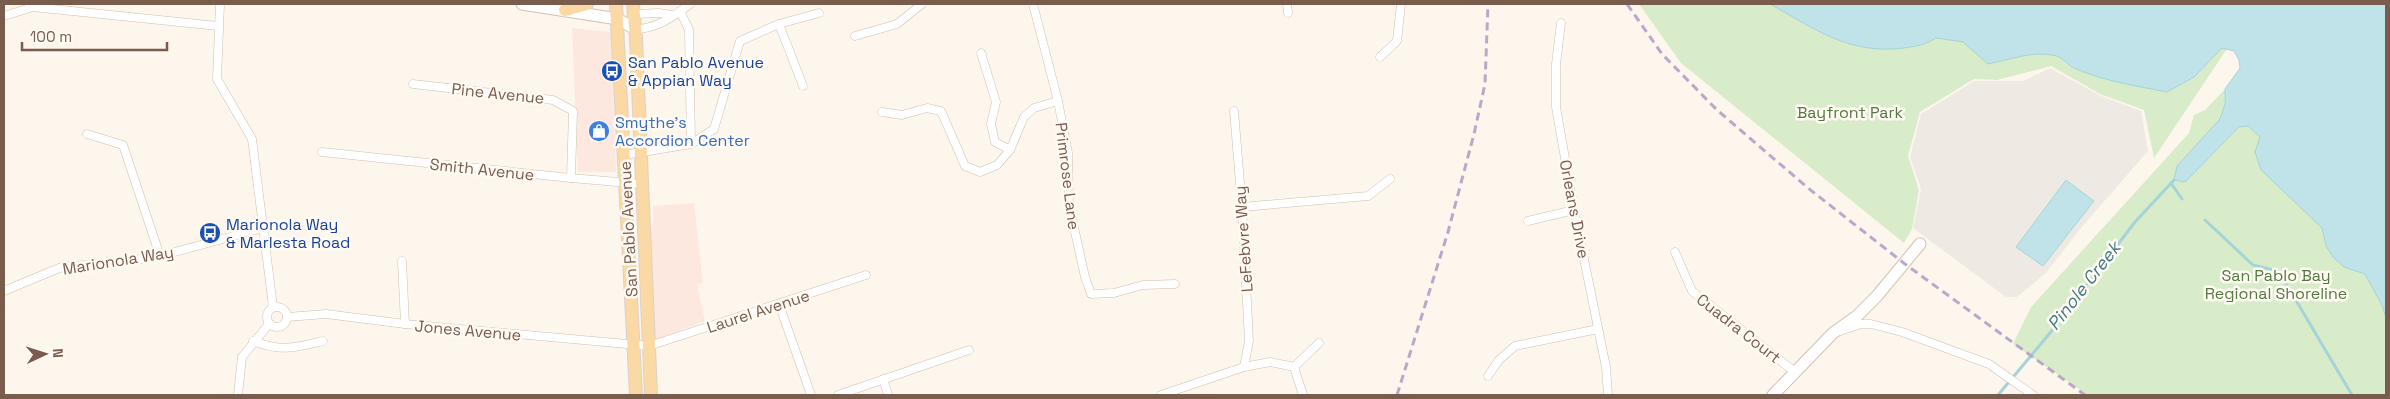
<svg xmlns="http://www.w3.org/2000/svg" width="2390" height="399" viewBox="0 0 2390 399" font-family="'Space Grotesk',sans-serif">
  <rect width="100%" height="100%" fill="#fdf6ec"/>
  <g fill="#fde8e0">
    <path d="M572,28L611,32L616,172H578Z"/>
    <path d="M694,203L703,283L697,284L705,321L655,340L650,235L653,221V206Z"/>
  </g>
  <path fill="#efe9e4" d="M2050,68L2101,96L2141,111L2148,151L2081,228L2046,273L2017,297H2006L1913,228L1921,189L1910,157L1921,114L1974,81H2023Z"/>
  <g fill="#d8ecc9">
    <path d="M1639,4H2257L2154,158L2144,110L2100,94L2051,66L1997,80L1974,79L1920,112L1908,156L1919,190L1912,229L1904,243L1681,63Z"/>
    <path d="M2386,4V395H2088L2013,344L2031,307L2189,133L2194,115L2205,110L2225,89C2225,99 2225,110 2220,119C2208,142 2177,153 2175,180L2185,182L2239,127L2248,126L2260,137Z"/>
  </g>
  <g fill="#bfe3e8" stroke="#a5d3da">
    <path d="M1770,4H2386V318L2382,305L2365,274L2344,267L2333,257L2326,246L2322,228L2261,170L2255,152L2260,137L2248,126L2239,127L2185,182L2174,180L2177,166L2220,119L2225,104V89L2240,68L2239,60L2234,51L2222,48L2194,77L2167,92C2137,86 2103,81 2074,68C2066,64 2063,56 2052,55C2031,51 2009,60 1988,64L1963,42L1936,38C1925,45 1917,46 1904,48C1849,55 1815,29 1770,4Z"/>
    <path d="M2066,180L2094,201L2043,266L2016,247Z"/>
  </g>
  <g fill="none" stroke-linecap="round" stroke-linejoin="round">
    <g stroke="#a5d3da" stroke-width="3">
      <path d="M2171,183L2182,199"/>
      <path d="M2205,220L2253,265L2277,271L2281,275L2352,395"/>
      <path d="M1998,395L2050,333L2135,222L2174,180"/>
    </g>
    <g stroke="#d1beb0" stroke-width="9">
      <g id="street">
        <path d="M220,4L217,79L252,139L273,307"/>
        <path d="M1033,4L1058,101L1068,153L1069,205L1085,277L1091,294L1114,293L1143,285L1175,284"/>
        <path d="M1287,4L1288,13"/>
        <path d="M680,11L689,30L691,144"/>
        <path d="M634,14L659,13L671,15"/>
        <path d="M4,16L33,7L218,26"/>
        <path d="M1561,23L1556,64V107L1574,210L1606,367L1608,395"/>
        <path d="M779,24L803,86"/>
        <path d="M635,29C657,29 674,16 690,4"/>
        <path d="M855,36L897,24L922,4"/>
        <path d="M981,53L996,102L991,124L995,142L1010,150"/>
        <path d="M1380,57L1397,41L1401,4"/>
        <path d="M413,84L553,100L573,111L571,178"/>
        <path d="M1234,111L1242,207L1249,341L1244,367"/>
        <path d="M882,112L902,115L927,108L941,111L965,166L980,172L997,165L1010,150L1024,117L1034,108L1058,101"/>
        <path d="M87,134L123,145L160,256"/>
        <path d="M322,152L571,178L641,184"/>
        <path d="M624,155L691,144L714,129L740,41L779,24L819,13"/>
        <path d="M1242,207L1368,196L1390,179"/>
        <path d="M1528,221L1574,210"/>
        <path d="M1675,252L1692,291L1795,372"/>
        <path d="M402,261L405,324"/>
        <path d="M4,291L64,266L110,264L160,256L263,228"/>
        <path d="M779,304L811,395"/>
        <circle cx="277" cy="317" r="10"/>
        <path d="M287,317L326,314L405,324L649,346L866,275"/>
        <path d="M1840,331L1861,324H1871L1902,332L1989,364L2033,395"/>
        <path d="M253,341C282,352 294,348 323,341"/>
        <path d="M1294,367L1319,343"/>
        <path d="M1488,376L1499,360L1515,346L1598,329"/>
        <path d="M883,379L888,395"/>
        <path d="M238,395L242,357L269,324"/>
        <path d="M838,395L969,350"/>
        <path d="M1161,395L1244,367L1270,362L1294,367L1303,395"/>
      </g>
    </g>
    <g stroke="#d6c0b0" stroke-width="13">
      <g id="secondary">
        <path d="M522,4L618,19L635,29"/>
        <path d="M1773,395L1833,333L1857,316L1877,296L1920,244"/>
      </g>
    </g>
    <g stroke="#dad1cd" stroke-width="14">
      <g id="primary">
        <path d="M616,4L636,395"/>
        <path d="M633,4L636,38L651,395"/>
        <path d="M565,10L587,4"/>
      </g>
    </g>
    <use href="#street" stroke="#fff" stroke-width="8"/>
    <use href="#secondary" stroke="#fff" stroke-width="11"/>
    <use href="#primary" stroke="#fbd9a5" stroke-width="12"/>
    <g stroke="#b9a8c9" stroke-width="3" stroke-dasharray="8 5" stroke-linecap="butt">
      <path d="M1627,4L1662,54L1717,110L1808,188L1905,264L2085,395"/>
      <path d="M1397,395L1448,232L1474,134L1485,84L1488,4"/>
    </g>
  </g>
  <defs>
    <g id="bus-disc" transform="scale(1.125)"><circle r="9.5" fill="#1a4fb4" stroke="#fffaf3"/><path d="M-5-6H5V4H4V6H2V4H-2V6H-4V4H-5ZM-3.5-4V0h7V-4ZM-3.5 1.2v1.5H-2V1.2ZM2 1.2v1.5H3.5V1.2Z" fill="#fff"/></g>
    <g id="shop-disc" transform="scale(1.125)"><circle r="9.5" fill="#3f7fe0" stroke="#fffaf3"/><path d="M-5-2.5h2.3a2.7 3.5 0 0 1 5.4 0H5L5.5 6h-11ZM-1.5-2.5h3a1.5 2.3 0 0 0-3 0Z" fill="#fff"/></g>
  </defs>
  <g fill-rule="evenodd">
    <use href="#bus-disc" x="612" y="71"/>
    <use href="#shop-disc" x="599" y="131"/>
    <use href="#bus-disc" x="210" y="233"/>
  </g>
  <g text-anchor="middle" stroke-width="5" stroke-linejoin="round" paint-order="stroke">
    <g font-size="16" fill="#164399" stroke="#fffaf3" text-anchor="start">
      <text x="628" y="68">San Pablo Avenue<tspan x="628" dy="18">&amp; Appian Way</tspan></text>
      <text x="226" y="230">Marionola Way<tspan x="226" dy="18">&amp; Marlesta Road</tspan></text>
    </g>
    <g font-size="16" fill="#7a5c4d" stroke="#fffaf3">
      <text transform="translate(498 93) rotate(6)" y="6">Pine Avenue</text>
      <text transform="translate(482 169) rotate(6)" y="6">Smith Avenue</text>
      <text transform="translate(1068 176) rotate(83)" y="6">Primrose Lane</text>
      <text transform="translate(1575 209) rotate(79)" y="6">Orleans Drive</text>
      <text transform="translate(628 229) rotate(-93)" y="6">San Pablo Avenue</text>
      <text transform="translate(1243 239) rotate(-94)" y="6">LeFebvre Way</text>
      <text transform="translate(118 260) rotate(-9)" y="6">Marionola Way</text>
      <text transform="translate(758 311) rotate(-18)" y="6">Laurel Avenue</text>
      <text transform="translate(1739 328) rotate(38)" y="6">Cuadra Court</text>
      <text transform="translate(468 330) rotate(5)" y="6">Jones Avenue</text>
    </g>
    <g font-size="16" fill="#537a41" stroke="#fffaf3">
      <text x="1850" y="118">Bayfront Park</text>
      <text x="2276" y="281">San Pablo Bay<tspan x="2276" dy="18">Regional Shoreline</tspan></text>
    </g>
    <g font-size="16" fill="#366cbe" stroke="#fffaf3" text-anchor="start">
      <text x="615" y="128">Smythe's<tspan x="615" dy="18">Accordion Center</tspan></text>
    </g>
    <g font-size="18" font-style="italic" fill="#437c86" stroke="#fffaf3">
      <text transform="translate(2084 286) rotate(-52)" y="6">Pinole Creek</text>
    </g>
  </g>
  <rect width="2390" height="399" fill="none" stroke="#7a5c4d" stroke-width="10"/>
  <g transform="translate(45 354) rotate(86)" stroke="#fffaf3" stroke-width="4" paint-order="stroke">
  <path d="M0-4L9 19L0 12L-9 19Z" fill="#7a5c4d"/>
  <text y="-8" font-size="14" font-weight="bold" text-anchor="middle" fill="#7a5c4d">N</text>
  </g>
  <path d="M22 42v8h145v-8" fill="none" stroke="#7a5c4d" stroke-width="2.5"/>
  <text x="30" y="42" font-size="15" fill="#7a5c4d" stroke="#fffaf3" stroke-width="4" paint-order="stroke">100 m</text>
</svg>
